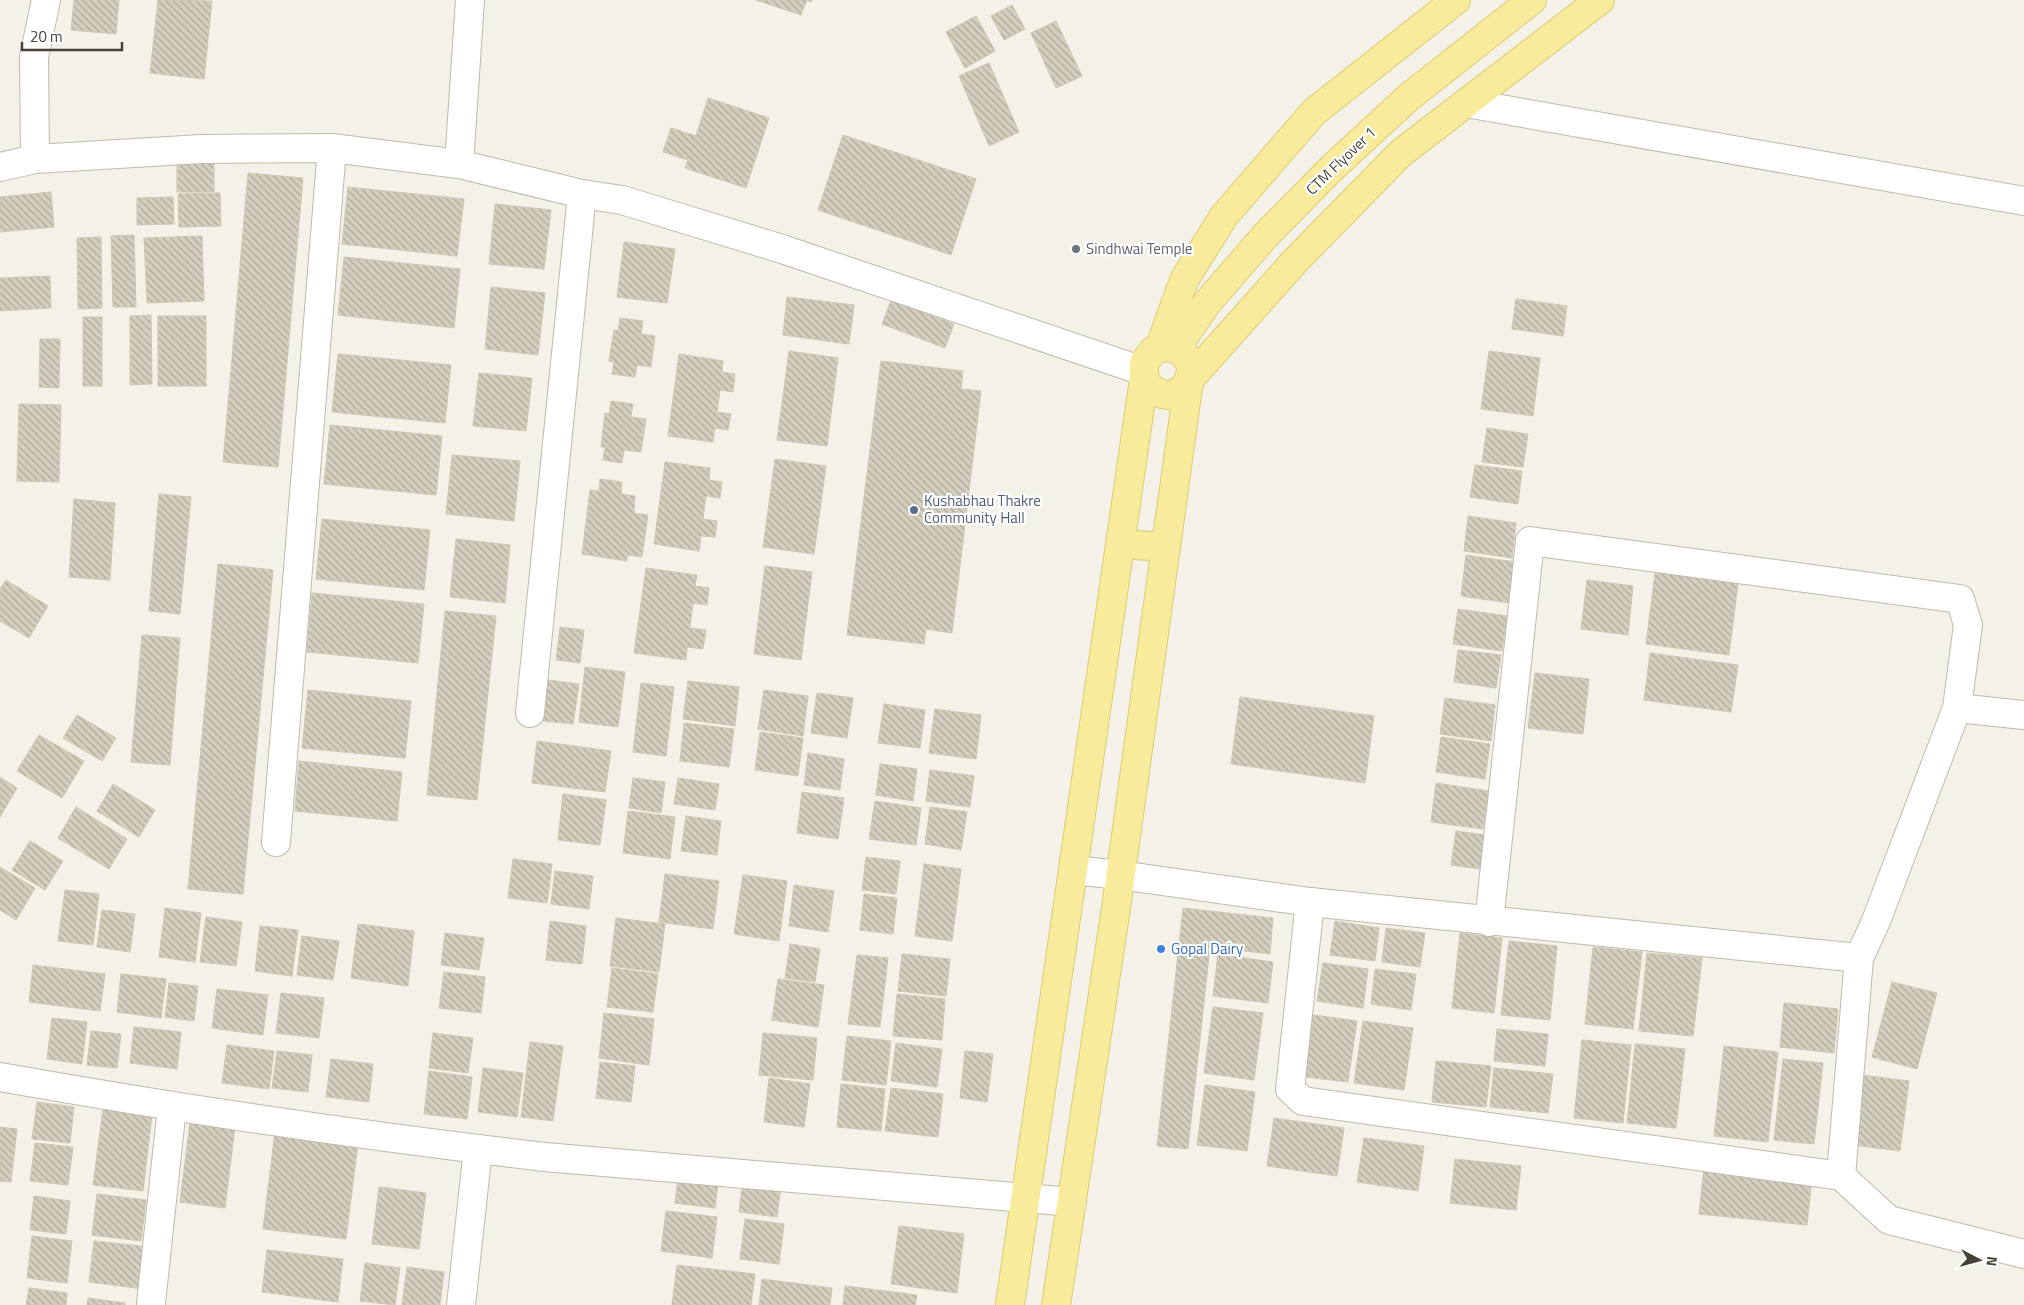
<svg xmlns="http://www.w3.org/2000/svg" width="2024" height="1305" viewBox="0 0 2024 1305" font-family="'Titillium Web',sans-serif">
  <defs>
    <pattern id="building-back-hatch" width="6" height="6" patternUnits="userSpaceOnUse" patternTransform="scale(1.25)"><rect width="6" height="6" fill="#d4cfbe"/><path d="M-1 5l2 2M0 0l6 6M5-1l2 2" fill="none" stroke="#aeaa9b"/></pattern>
  </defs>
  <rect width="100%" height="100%" fill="#f3f1e8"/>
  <g fill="url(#building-back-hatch)" stroke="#cec8b2">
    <path d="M74,0H119L116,34L71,30Z"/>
    <path d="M158,0L212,1L204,79L150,73Z"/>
    <path d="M756,0H812L811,2L807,0L801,15Z"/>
    <path d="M1012,5L1025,29L1004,40L991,16Z"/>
    <path d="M976,16L995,51L965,68L946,32Z"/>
    <path d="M1056,21L1082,76L1056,88L1031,33Z"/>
    <path d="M989,63L1019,132L989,146L959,76Z"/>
    <path d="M708,98L769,118L746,188L685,168L688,160L663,152L671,128L696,136Z"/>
    <path d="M843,135L976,179L951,255L818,210Z"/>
    <rect x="177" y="159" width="37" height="33"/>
    <path d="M248,173L303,178L278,467L223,462Z"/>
    <path d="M348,187L464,199L457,256L342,244Z"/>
    <path d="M51,192L54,227L0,232V197Z"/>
    <path d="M220,193L221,226L179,227L178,194Z"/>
    <path d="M173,197L174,224L137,225V198Z"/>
    <path d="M495,204L551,210L544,269L489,264Z"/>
    <path d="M134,235L136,307H113L111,236Z"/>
    <path d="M202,236L204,301L147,303L144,238Z"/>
    <path d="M101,237L102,308L78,309L77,238Z"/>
    <path d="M624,242L675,249L667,303L617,297Z"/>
    <path d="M344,257L460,269L454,328L338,315Z"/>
    <path d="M50,276L51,308L0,311V278Z"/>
    <path d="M491,287L545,293L538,355L485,349Z"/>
    <path d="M787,297L854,305L849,344L783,335Z"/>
    <path d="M1516,299L1567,306L1563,336L1512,329Z"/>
    <path d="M891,300L954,324L945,348L882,324Z"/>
    <path d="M151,315L152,384L130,385V316Z"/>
    <rect x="158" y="316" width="48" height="70"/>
    <rect x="83" y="317" width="19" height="69"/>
    <path d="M620,318L643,321L641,334L655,336L651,367L637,365L635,377L612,374L614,362L609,361L614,330L618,331Z"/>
    <path d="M40,339H60L59,388L39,387Z"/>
    <path d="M789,351L838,358L827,446L777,440Z"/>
    <path d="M1489,351L1540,358L1533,416L1481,409Z"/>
    <path d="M338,354L451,365L445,423L332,412Z"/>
    <path d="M679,354L723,361L722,372L735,374L733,392L720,390L717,412L731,414L728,430L715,428L713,442L668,436Z"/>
    <path d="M881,361L963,371L961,389L981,391L952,633L926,629L924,644L847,635Z"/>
    <path d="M479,373L532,378L526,431L473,426Z"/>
    <path d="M611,401L633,404L631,417L646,419L641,452L624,450L622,463L603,460L605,447H601L605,413L609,414Z"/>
    <path d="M19,404L61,405L59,482L17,481Z"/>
    <path d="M330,425L442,436L436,495L324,484Z"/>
    <path d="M1487,428L1528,434L1523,467L1482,462Z"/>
    <path d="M452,455L520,461L514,521L446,514Z"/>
    <path d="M775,459L826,466L814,554L763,547Z"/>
    <path d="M665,462L710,468L709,480L722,482L720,498L706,496L703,519L717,521L715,537L701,536L699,551L654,544Z"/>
    <path d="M1475,465L1522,471L1518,504L1470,497Z"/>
    <path d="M600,479L622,482L621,494L635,496L634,513L648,515L642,557L627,555V561L582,554L590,490L599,491Z"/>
    <path d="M159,494L191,497L180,614L149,611Z"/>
    <path d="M74,499L115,503L110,580L69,577Z"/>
    <path d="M1468,516L1516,523L1512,558L1464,551Z"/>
    <path d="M322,519L430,530L424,590L316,579Z"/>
    <path d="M456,539L510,545L505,603L450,597Z"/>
    <path d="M1466,555L1515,562L1509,603L1461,596Z"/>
    <path d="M218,564L273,570L243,894L188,889Z"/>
    <path d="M1656,565L1739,576L1729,655L1646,644Z"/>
    <path d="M765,566L812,572L801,660L754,654Z"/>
    <path d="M646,568L697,575L695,586L709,588L707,605L693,603L690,628L706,630L703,649L687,647L686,660L634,653Z"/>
    <path d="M6,580L48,606L29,638L0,621V589Z"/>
    <path d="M1587,580L1633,586L1628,635L1581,629Z"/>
    <path d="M312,593L424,604L418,663L307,652Z"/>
    <path d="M1458,609L1507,616L1502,651L1453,644Z"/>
    <path d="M445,611L496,616L477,800L427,795Z"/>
    <path d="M560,627L584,630L580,663L556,660Z"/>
    <path d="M142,635L180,638L170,765L131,762Z"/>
    <path d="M1458,650L1501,655L1496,688L1454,682Z"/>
    <path d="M1650,653L1738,665L1731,712L1644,700Z"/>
    <path d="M585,667L625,672L618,727L579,722Z"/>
    <path d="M1535,673L1589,679L1583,734L1528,728Z"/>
    <path d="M540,679L579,684L573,724L535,720Z"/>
    <path d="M688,681L739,687L735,726L683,719Z"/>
    <path d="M641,683L674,687L666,756L633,752Z"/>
    <path d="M308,690L411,701L405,758L302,748Z"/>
    <path d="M764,690L808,696L803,736L758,729Z"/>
    <path d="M817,693L853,698L847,738L811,733Z"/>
    <path d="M1240,697L1374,716L1365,783L1231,764Z"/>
    <path d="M1445,698L1495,705L1491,741L1440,734Z"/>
    <path d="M884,704L925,710L920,748L878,743Z"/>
    <path d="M935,709L981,715L976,759L929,753Z"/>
    <path d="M77,715L116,738L102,761L63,738Z"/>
    <path d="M684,723L734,729L729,767L680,761Z"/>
    <path d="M760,732L803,738L798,776L755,770Z"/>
    <path d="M39,735L84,761L62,798L17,771Z"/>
    <path d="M1441,737L1490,744L1485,779L1436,772Z"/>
    <path d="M537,741L611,751L605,792L532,783Z"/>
    <path d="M808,753L844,759L840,790L804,785Z"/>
    <path d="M299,761L402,772L397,821L295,811Z"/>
    <path d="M880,764L917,769L913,801L876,795Z"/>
    <path d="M930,770L974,776L970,807L926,801Z"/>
    <path d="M0,777L17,788L0,817Z"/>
    <path d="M633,778L665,782L661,813L629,808Z"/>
    <path d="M678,778L719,784L715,810L674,804Z"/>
    <path d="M1436,783L1488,791L1483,829L1431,822Z"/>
    <path d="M113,784L155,810L139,837L97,811Z"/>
    <path d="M802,792L844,798L838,839L797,833Z"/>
    <path d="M563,794L606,800L600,845L558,840Z"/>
    <path d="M875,801L921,808L916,845L869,839Z"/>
    <path d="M76,807L127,839L109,869L58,838Z"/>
    <path d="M930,807L967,812L961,850L925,844Z"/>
    <path d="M628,811L675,817L670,859L623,853Z"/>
    <path d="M686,816L721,821L717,855L681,851Z"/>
    <path d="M1456,831L1485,835L1480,869L1451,865Z"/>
    <path d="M30,841L63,861L45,890L12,870Z"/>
    <path d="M866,857L900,861L896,894L862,890Z"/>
    <path d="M513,859L552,864L547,903L508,898Z"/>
    <path d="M924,864L961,869L952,941L915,936Z"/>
    <path d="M0,867L35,888L16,920L0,910Z"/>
    <path d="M555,871L593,876L589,909L551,904Z"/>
    <path d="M665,874L719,881L713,929L659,922Z"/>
    <path d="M743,875L787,881L779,941L734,934Z"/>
    <path d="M794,885L834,891L828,932L789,926Z"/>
    <path d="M65,890L99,894L93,945L58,941Z"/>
    <path d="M864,894L897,898L893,934L860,930Z"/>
    <path d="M165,908L201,913L195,962L159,957Z"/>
    <path d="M1183,908L1273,918L1270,954L1210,947L1188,1149L1157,1146Z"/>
    <path d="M102,910L135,914L130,952L97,947Z"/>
    <path d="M206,917L242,922L236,966L200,962Z"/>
    <path d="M616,918L665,924L659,972L610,966Z"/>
    <path d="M550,921L586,926L582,964L546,960Z"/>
    <path d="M1335,921L1379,928L1375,961L1330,955Z"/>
    <path d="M358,924L414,931L408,986L351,978Z"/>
    <path d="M260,926L298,930L292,976L255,971Z"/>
    <path d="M1386,928L1425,933L1420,967L1382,962Z"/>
    <path d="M445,933L484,938L479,970L441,965Z"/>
    <path d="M1460,933L1502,938L1494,1013L1452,1008Z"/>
    <path d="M302,936L339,941L333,980L297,975Z"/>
    <path d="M1509,941L1557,946L1550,1020L1501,1015Z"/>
    <path d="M790,944L820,949L815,982L785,978Z"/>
    <path d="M1593,947L1642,952L1633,1029L1585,1024Z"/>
    <path d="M1647,953L1702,958L1693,1036L1639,1031Z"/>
    <path d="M902,954L950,959L946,996L898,991Z"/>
    <path d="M1218,954L1273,962L1268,1003L1213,996Z"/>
    <path d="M857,955L888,958L880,1027L848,1024Z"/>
    <path d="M1323,963L1368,969L1363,1008L1317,1001Z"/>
    <path d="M33,965L105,974L100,1011L29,1002Z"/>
    <path d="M612,968L658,974L653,1012L607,1007Z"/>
    <path d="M1375,969L1416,974L1411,1010L1371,1004Z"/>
    <path d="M444,972L485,977L481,1013L439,1008Z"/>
    <path d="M121,974L166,979L161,1018L117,1012Z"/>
    <path d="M778,979L824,985L818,1027L772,1020Z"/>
    <path d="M1892,982L1937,993L1917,1069L1872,1057Z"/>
    <path d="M169,983L198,986L194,1021L165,1017Z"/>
    <path d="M217,989L268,995L263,1035L212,1028Z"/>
    <path d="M281,993L324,998L319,1038L276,1033Z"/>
    <path d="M897,994L945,999L942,1040L893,1036Z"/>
    <path d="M1784,1003L1838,1009L1834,1053L1780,1047Z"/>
    <path d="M1213,1007L1263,1013L1254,1080L1204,1073Z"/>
    <path d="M604,1013L654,1019L649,1065L599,1058Z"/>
    <path d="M1307,1014L1357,1021L1348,1082L1298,1076Z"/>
    <path d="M52,1018L87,1022L82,1064L47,1059Z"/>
    <path d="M1363,1021L1413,1028L1404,1090L1354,1083Z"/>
    <path d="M134,1027L181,1032L177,1069L130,1063Z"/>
    <path d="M1497,1029L1548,1034L1545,1066L1494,1061Z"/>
    <path d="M91,1031L121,1034L117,1068L87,1065Z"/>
    <path d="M433,1033L473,1038L468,1073L429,1068Z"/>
    <path d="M763,1033L817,1038L813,1080L759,1075Z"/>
    <path d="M847,1036L891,1041L886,1085L842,1080Z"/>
    <path d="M1582,1040L1631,1045L1623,1123L1574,1118Z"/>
    <path d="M530,1042L563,1046L553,1121L521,1117Z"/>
    <path d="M896,1043L942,1049L937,1087L891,1081Z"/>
    <path d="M1635,1044L1685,1049L1676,1128L1627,1123Z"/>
    <path d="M227,1045L274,1051L269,1089L222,1083Z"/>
    <path d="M1724,1046L1778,1052L1768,1142L1714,1136Z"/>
    <path d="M277,1051L312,1055L308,1092L272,1088Z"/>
    <path d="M965,1051L993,1054L987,1102L960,1098Z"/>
    <path d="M331,1059L373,1064L369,1102L326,1097Z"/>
    <path d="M1783,1059L1823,1063L1814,1144L1774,1140Z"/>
    <path d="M1436,1061L1491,1066L1486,1107L1432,1102Z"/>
    <path d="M600,1062L635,1066L631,1102L596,1098Z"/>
    <path d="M483,1068L523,1073L517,1117L478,1112Z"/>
    <path d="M1494,1068L1553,1074L1548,1113L1490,1107Z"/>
    <path d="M429,1071L472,1077L467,1119L424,1114Z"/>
    <path d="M1854,1074L1909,1081L1900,1151L1845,1144Z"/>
    <path d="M769,1078L810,1084L804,1127L764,1122Z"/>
    <path d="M841,1084L885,1089L881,1131L837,1127Z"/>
    <path d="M1205,1085L1255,1092L1247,1151L1197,1145Z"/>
    <path d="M891,1088L943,1094L938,1137L885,1131Z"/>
    <path d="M37,1102L74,1107L70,1143L32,1139Z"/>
    <path d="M103,1109L152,1115L143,1191L93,1185Z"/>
    <path d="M1274,1118L1344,1128L1337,1176L1267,1166Z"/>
    <path d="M190,1122L235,1127L225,1208L180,1202Z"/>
    <path d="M0,1127L17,1129L11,1182L0,1181Z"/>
    <path d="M275,1132L358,1143L346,1239L263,1229Z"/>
    <path d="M1364,1138L1424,1146L1418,1191L1357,1182Z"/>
    <path d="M35,1143L73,1147L68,1185L30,1181Z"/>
    <path d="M1455,1159L1521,1166L1516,1210L1450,1203Z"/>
    <path d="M1704,1167L1812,1178L1807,1225L1699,1214Z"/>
    <path d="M678,1178L718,1183L715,1208L675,1203Z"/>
    <path d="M743,1180L781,1185L777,1217L739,1212Z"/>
    <path d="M379,1187L426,1193L419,1249L372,1244Z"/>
    <path d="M97,1194L146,1200L141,1241L92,1235Z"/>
    <path d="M34,1196L70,1201L66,1234L30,1230Z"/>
    <path d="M666,1211L717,1217L712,1258L661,1251Z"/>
    <path d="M745,1219L784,1224L779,1264L740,1259Z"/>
    <path d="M899,1226L964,1234L957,1293L891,1284Z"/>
    <path d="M32,1236L72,1241L67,1283L27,1278Z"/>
    <path d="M94,1241L149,1247L144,1289L89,1282Z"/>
    <path d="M267,1250L343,1259L338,1302L262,1292Z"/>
    <path d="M365,1263L400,1268L395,1305L360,1301Z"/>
    <path d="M677,1265L755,1274L751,1305H672Z"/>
    <path d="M407,1267L444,1272L440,1305H402Z"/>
    <path d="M762,1279L832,1288L830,1305H759Z"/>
    <path d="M845,1286L917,1295L915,1305H843Z"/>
    <path d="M29,1288L67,1293L66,1305H26Z"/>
    <path d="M88,1298L125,1303V1305H87Z"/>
  </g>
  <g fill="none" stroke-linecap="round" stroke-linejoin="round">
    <g stroke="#bebaab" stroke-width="30">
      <g id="minor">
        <path d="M1466,103L2024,201"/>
        <path d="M35,159L34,57L46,0"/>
        <path d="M459,164L470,0"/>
        <path d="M0,167L35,159L201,149L332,148L459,164L582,194L622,200L782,249L1143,371"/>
        <path d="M1957,708L2024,715"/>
        <path d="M530,713L582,194"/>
        <path d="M276,842L332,148"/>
        <path d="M1073,870L1120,875L1310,902L1859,958L1841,1176L1889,1220L2024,1254"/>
        <path d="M1310,902L1290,1089L1303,1101L1841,1176"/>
        <path d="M1489,922L1530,541L1960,599L1968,625L1957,708L1876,921L1859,958"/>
        <path d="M0,1077C181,1109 363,1136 545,1157L1072,1202"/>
        <path d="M151,1303L172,1107"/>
        <path d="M461,1305L478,1149"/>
      </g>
    </g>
    <g stroke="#dccc6d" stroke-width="30">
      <g id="major">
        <path d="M1160,347L1184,280L1224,216L1314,112L1456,0"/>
        <path d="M1176,348L1207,303L1265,236L1332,168L1409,97L1532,0"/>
        <path d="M1120,544L1165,547"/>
        <path d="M1010,1305L1144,379V363L1153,351C1169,343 1183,348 1191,365C1192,395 1161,407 1144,379"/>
        <path d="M1056,1305L1116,908L1189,380L1296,260L1401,153L1600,0"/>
      </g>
    </g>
    <use href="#minor" stroke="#fff" stroke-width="28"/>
    <use href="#major" stroke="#f8ec9c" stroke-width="28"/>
  </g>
  <circle fill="#6b7280" stroke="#fff" stroke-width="2" cx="1076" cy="249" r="5"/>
  <circle fill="#5c6f8a" stroke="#fff" stroke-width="2" cx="914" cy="510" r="5"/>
  <circle fill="#3f7fe0" stroke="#fff" stroke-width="2" cx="1161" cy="949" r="5"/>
  <g text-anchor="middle" stroke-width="4.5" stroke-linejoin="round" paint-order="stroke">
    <g font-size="15" fill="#464237" stroke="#fff">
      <text transform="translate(1341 161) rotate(-44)" y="5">CTM Flyover 1</text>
    </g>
    <g font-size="15" fill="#5b616d" stroke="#fff" text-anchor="start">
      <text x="1086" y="254">Sindhwai Temple</text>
    </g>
    <g font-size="15" fill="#4e5e75" stroke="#fff" text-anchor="start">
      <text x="924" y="506">Kushabhau Thakre<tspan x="924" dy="17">Community Hall</tspan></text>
    </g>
    <g font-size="15" fill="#366cbe" stroke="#fff" text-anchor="start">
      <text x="1171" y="954">Gopal Dairy</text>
    </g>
  </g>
  <g transform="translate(1979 1260) rotate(96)" stroke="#ffffff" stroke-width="4" paint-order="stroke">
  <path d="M0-4L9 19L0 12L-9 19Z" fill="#464237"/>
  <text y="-8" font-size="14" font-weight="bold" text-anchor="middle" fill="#464237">N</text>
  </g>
  <path d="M22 42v8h100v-8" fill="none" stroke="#464237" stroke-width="2.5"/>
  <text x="30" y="42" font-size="15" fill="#464237" stroke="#ffffff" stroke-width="4" paint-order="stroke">20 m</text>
</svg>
